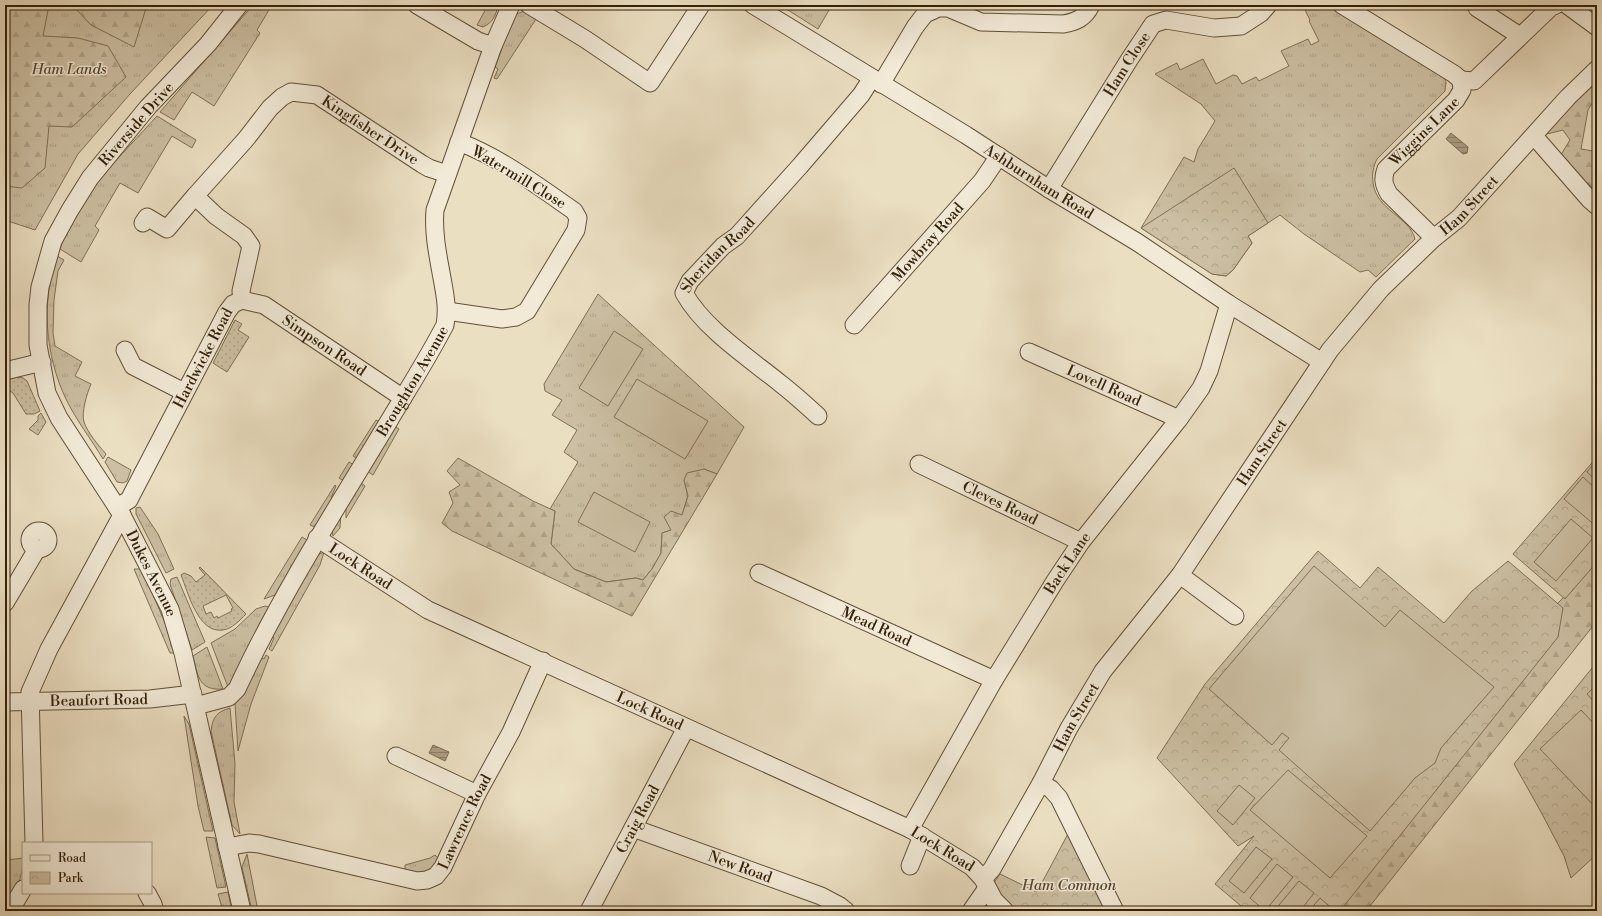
<svg xmlns="http://www.w3.org/2000/svg" width="1602" height="916" viewBox="0 0 1602 916" font-family="'Libre Bodoni',serif">
  <defs>
    <pattern id="grass-tufts" width="24" height="20" patternUnits="userSpaceOnUse"><rect width="24" height="20" fill="#ccbfa3"/><path d="M3 7l-1-3M5 7V3M7 7l1-3M15 17l-1-3M17 17v-4M19 17l1-3" fill="none" stroke="#b0a48b"/></pattern>
    <pattern id="forest-firs" width="22" height="20" patternUnits="userSpaceOnUse"><rect width="22" height="20" fill="#ccbfa3"/><path d="M5 1l3.5 6h-7zM16 11l3.5 6h-7z" fill="#b0a48b"/></pattern>
    <pattern id="park-crowns" width="20" height="18" patternUnits="userSpaceOnUse"><rect width="20" height="18" fill="#ccbfa3"/><path d="M2 6a3 3 0 1 1 6 0M12 15a3 3 0 1 1 6 0" fill="none" stroke="#b0a48b"/></pattern>
    <pattern id="garden-dots" width="8" height="8" patternUnits="userSpaceOnUse"><rect width="8" height="8" fill="#ccbfa3"/><path d="M2 2h.1M6 6h.1" fill="none" stroke="#b0a48b" stroke-width="1.8" stroke-linecap="round"/></pattern>
    <pattern id="water-rules" width="6" height="5" patternUnits="userSpaceOnUse"><rect width="6" height="5" fill="#ac9e83"/><path d="M0 2.5h6" fill="none" stroke="#8d8069"/></pattern>
  </defs>
  <rect width="100%" height="100%" fill="#ebdfc2"/>
  <filter id="stains"><feTurbulence type="fractalNoise" baseFrequency=".005" numOctaves="4"/><feColorMatrix values="0 0 0 0 .2 0 0 0 0 .09 0 0 0 0 .02 0 0 0 .5 -.17"/></filter>
  <radialGradient id="worn" r=".72"><stop offset=".6" stop-color="#630" stop-opacity="0"/><stop offset="1" stop-color="#630" stop-opacity=".3"/></radialGradient>
  <g fill="url(#grass-tufts)" stroke="#807056">
    <path d="M5,5H213L130,94L78,154L35,230L5,220Z"/>
    <path d="M253,5H272L257,30L260,33L214,106L192,92L174,120L160,112Z"/>
    <path d="M488,5H499C495,15 494,22 483,27L477,25Z"/>
    <path d="M780,5H832L818,29Z"/>
    <path d="M1305,5H1331L1443,75L1446,82L1445,91L1377,159C1373,167 1372,174 1373,183C1377,211 1409,216 1415,239L1376,277L1368,270L1360,272L1304,234L1280,215L1248,236L1252,243L1233,270L1226,276L1212,274L1141,228L1184,157L1194,162L1198,149L1215,121L1201,104L1155,74L1177,63L1180,70L1203,59L1216,84L1233,75L1237,76L1242,84L1256,77L1259,81L1289,66L1281,51L1308,39L1311,45L1319,41L1309,21L1310,20L1306,12Z"/>
    <path d="M524,11L538,16L497,79L494,78L498,69L495,67L514,15Z"/>
    <path d="M157,116L196,140L192,148L172,136L138,193L120,183L95,226L99,230L81,262L60,249C78,195 121,156 157,116Z"/>
    <path d="M57,256L64,260L58,271L54,300L53,333L55,346L82,362L75,376L91,384C87,393 81,413 84,422C88,433 98,445 106,454L103,459C91,439 76,420 66,399C45,355 41,302 57,256Z"/>
    <path d="M598,294L744,427L717,474L704,469L684,480L688,496L682,515L671,530L662,533L661,553L652,569L643,580L636,578L606,582L574,569L551,544L555,511L550,509L578,462L564,452L577,430L552,415L562,400L545,391L544,384Z"/>
    <path d="M376,420L380,422L357,459L353,456Z"/>
    <path d="M394,426L399,429L373,475L367,471Z"/>
    <path d="M108,457L131,470L127,481L123,483L117,482L105,462Z"/>
    <path d="M349,462L354,465L344,481L339,478Z"/>
    <path d="M360,482L365,486L346,518V506Z"/>
    <path d="M335,485L336,486L331,498L333,500L315,527L310,525Z"/>
    <path d="M140,507L158,534L174,569L166,573L136,514V508Z"/>
    <path d="M341,514L340,528L333,536L332,531Z"/>
    <path d="M302,537L307,540L275,595L264,599Z"/>
    <path d="M324,552L320,565L272,651L269,649L274,638L270,635L317,555Z"/>
    <path d="M134,569H142L165,623L174,653H170Z"/>
    <path d="M177,577L205,642L192,650L170,584L171,579Z"/>
    <path d="M265,606L269,607L250,643L234,679L228,687L211,643L235,629L256,609Z"/>
    <path d="M207,647L223,689C198,691 198,675 193,656Z"/>
    <path d="M266,655L269,657L251,704L238,751L235,703L245,692L260,657L264,659Z"/>
    <path d="M230,708L235,764L234,802L240,834L232,825L211,731C213,716 217,712 230,708Z"/>
    <path d="M184,716L189,724L213,831H204L198,806Z"/>
    <path d="M206,837L215,838L226,887L217,888Z"/>
    <path d="M247,854L258,911H252L242,867Z"/>
    <path d="M435,855L440,860L428,873L405,872V865L430,858Z"/>
    <path d="M23,858C23,880 16,888 5,907V868L7,860Z"/>
    <path d="M228,892L232,911H223L218,894Z"/>
  </g>
  <g fill="url(#forest-firs)" stroke="#807056">
    <path d="M5,5H49L43,36L78,38L108,46L126,77L72,127L49,126L45,168L22,188L5,186Z"/>
    <path d="M77,5H147L134,47L91,25L74,7Z"/>
    <path d="M1597,72V95L1588,110L1581,149L1593,151L1597,156V194L1588,183H1580L1560,160L1562,153L1570,140L1563,130L1547,134L1545,128Z"/>
    <path d="M458,458L533,501L555,511L551,544L574,569L606,582L636,578L643,580L652,569L661,553L662,533L671,530L664,517L671,511L682,515L688,496L684,480L687,473L704,469L717,474L632,616L452,531L442,523L453,503L449,492L460,485L447,471Z"/>
    <path d="M1597,556V621L1366,911H1340L1527,664L1531,629L1561,600Z"/>
  </g>
  <g fill="url(#park-crowns)" stroke="#807056">
    <path d="M1234,168L1268,223L1248,236L1252,243L1233,270L1226,276L1212,274L1141,228Z"/>
    <path d="M1597,457V562L1565,599L1513,554Z"/>
    <path d="M1318,551L1360,588L1378,567L1444,623L1472,591L1508,561L1563,608L1558,637L1340,911H1247L1215,884L1254,836L1238,846L1157,758L1205,684Z"/>
    <path d="M1597,662V854L1571,878L1564,856L1541,812L1514,764Z"/>
    <path d="M1070,830L1108,911H1013L995,890L993,884L1000,874L1037,892Z"/>
  </g>
  <g fill="url(#garden-dots)" stroke="#807056" fill-rule="evenodd">
    <path d="M235,320L242,324L238,330L249,337L227,372L213,363Z"/>
    <path d="M17,377L23,378L27,381L40,411L34,414H26L13,393L6,388L5,380Z"/>
    <path d="M41,413L46,422L38,435L29,429L38,420V416Z"/>
    <path d="M200,567L246,614C240,620 232,629 223,630C198,634 188,592 181,575L184,573L191,576L196,582L205,575L199,568ZM226,595L233,608L231,609L232,611L218,618L217,616L214,618L211,612L206,614L203,606Z"/>
  </g>
  <g fill="#ccbfa3" stroke="#807056">
    <path d="M614,331L643,349L608,406L579,388Z"/>
    <path d="M637,379L708,421L685,459L614,417Z"/>
    <path d="M1597,460V481L1587,472Z"/>
    <path d="M1583,477L1597,490V527L1564,499Z"/>
    <path d="M594,492L650,522L635,552L578,522Z"/>
    <path d="M1571,519L1593,538L1556,581L1534,562Z"/>
    <path d="M1314,566L1385,627L1400,610L1494,687L1441,748L1435,763L1415,778L1370,831L1279,750L1289,738L1282,733L1272,745L1209,689Z"/>
    <path d="M1597,684V705L1587,694Z"/>
    <path d="M1581,710L1597,727V809L1540,749Z"/>
    <path d="M1288,770L1367,836L1330,878L1250,810Z"/>
    <path d="M1239,785L1255,798L1233,825L1217,811Z"/>
    <path d="M1256,847L1272,859L1244,893L1229,881Z"/>
    <path d="M1277,864L1293,877L1265,911L1250,898Z"/>
    <path d="M1299,881L1314,893L1300,911H1274Z"/>
    <path d="M1320,898L1335,911H1309Z"/>
  </g>
  <g fill="url(#water-rules)" stroke="#7c6c52">
    <path d="M1451,133L1468,147L1467,153L1463,154L1446,139Z"/>
    <path d="M433,745L449,752L445,761L429,753Z"/>
  </g>
  <g fill="none" stroke-linecap="round" stroke-linejoin="round">
    <g stroke="#615037" stroke-width="19">
      <g id="minor">
        <path id="s1" d="M239,5L208,44L148,107L90,178L70,210L53,241L40,287L38,305V345L47,393L59,418L122,515L170,609L183,653L242,911"/>
        <path d="M417,5L478,41L493,46"/>
        <path d="M529,5L585,39L650,83L701,5"/>
        <path id="s2" d="M753,5L966,135L1049,189L1137,242L1229,304L1322,362"/>
        <path d="M1342,5L1454,74L1461,80"/>
        <path d="M1479,5L1477,8L1520,36"/>
        <path d="M1567,5L1597,27"/>
        <path d="M1461,80L1474,81L1551,7L1556,5"/>
        <path d="M881,84L915,27L925,14L938,8H948L981,22L1063,24C1076,22 1085,18 1091,5"/>
        <path d="M1534,136L1589,199L1597,206"/>
        <path id="s3" d="M1049,189L1129,60L1153,24L1166,20L1214,28L1241,26L1261,13L1268,5"/>
        <path id="s4" d="M143,223L147,217L167,229L195,196L246,139L270,108L282,97L291,92L317,95L422,164L429,168L447,174"/>
        <path id="s5" d="M1434,238L1389,194C1384,185 1382,180 1386,169L1456,100L1462,90L1461,80"/>
        <path id="s6" d="M242,300L264,305L403,398"/>
        <path d="M447,311L502,319L516,317L527,311L576,230L578,218L574,211C538,186 501,158 459,142"/>
        <path id="s7" d="M854,325L982,181L999,156"/>
        <path d="M125,350L133,366L184,392"/>
        <path id="s8" d="M1029,352L1179,419"/>
        <path d="M5,371L42,362"/>
        <path id="s9" d="M818,416C806,405 794,394 781,384C749,358 704,329 684,293L690,281L723,246L737,236L800,166L861,95L872,78"/>
        <path id="s10" d="M919,464L1081,542"/>
        <path id="s11" d="M117,507L129,500L132,494L227,312L233,304L242,300L241,291L251,246L244,236L216,216L195,196"/>
        <circle cx="39" cy="540" r="9"/>
        <path id="s12" d="M317,538L428,610L910,829L972,867L983,879L994,900L1005,911"/>
        <path id="s13" d="M759,573L994,680"/>
        <path d="M1180,575L1235,616"/>
        <path d="M5,603L37,549"/>
        <path id="s14" d="M5,702L150,699L193,694"/>
        <path id="s15" d="M196,706L229,697L237,689C280,596 336,509 389,421C408,389 428,358 445,325C448,308 445,295 442,278C438,256 433,233 435,210L493,46L511,5"/>
        <path d="M396,756L477,794"/>
        <path d="M1041,783L1051,789L1059,798L1115,911"/>
        <path id="s16" d="M633,828L821,896L840,906L846,911"/>
        <path id="s17" d="M910,829L994,680L1055,581L1081,542L1179,419L1201,388L1209,371L1229,304"/>
        <path d="M34,843L30,692L49,649L122,515"/>
        <path id="s18" d="M227,847L249,843L259,844L417,881L427,880L436,876L443,867L477,794L511,732L543,661"/>
        <path d="M910,866L922,836"/>
        <path id="s19" d="M983,879L992,869L1041,783L1069,728L1103,671L1180,575L1330,350L1381,289L1434,238L1459,218L1568,97L1597,69"/>
        <path d="M147,893L153,904L155,911"/>
        <path d="M10,911L23,889"/>
        <path id="s20" d="M589,911L686,728"/>
        <path d="M971,911L987,888"/>
      </g>
    </g>
    <use href="#minor" stroke="#f2ead7" stroke-width="17"/>
  </g>
  <g text-anchor="middle" stroke-width="3" stroke-linejoin="round" paint-order="stroke">
    <g font-size="15" fill="#332109" stroke="#f2ead7">
      <text dy="5" stroke="none"><textPath href="#s3" startOffset="147">Ham Close</textPath></text>
      <text transform="translate(136 124) rotate(-49)" y="5">Riverside Drive</text>
      <text dy="5" stroke="none"><textPath href="#s4" startOffset="306">Kingfisher Drive</textPath></text>
      <text dy="5" stroke="none"><textPath href="#s5" startOffset="143">Wiggins Lane</textPath></text>
      <text transform="translate(519 177) rotate(31)" y="5">Watermill Close</text>
      <text dy="5" stroke="none"><textPath href="#s2" startOffset="336">Ashburnham Road</textPath></text>
      <text dy="5" stroke="none"><textPath href="#s19" startOffset="835">Ham Street</textPath></text>
      <text dy="5" stroke="none"><textPath href="#s7" startOffset="111">Mowbray Road</textPath></text>
      <text dy="5" stroke="none"><textPath href="#s9" startOffset="234">Sheridan Road</textPath></text>
      <text dy="5" stroke="none"><textPath href="#s6" startOffset="95">Simpson Road</textPath></text>
      <text dy="5" stroke="none"><textPath href="#s11" startOffset="174">Hardwicke Road</textPath></text>
      <text dy="5" stroke="none"><textPath href="#s15" startOffset="400">Broughton Avenue</textPath></text>
      <text dy="5" stroke="none"><textPath href="#s8" startOffset="82">Lovell Road</textPath></text>
      <text dy="5" stroke="none"><textPath href="#s19" startOffset="511">Ham Street</textPath></text>
      <text dy="5" stroke="none"><textPath href="#s10" startOffset="90">Cleves Road</textPath></text>
      <text dy="5" stroke="none"><textPath href="#s17" startOffset="309">Back Lane</textPath></text>
      <text dy="5" stroke="none"><textPath href="#s12" startOffset="52">Lock Road</textPath></text>
      <text dy="5" stroke="none"><textPath href="#s1" startOffset="665">Dukes Avenue</textPath></text>
      <text dy="5" stroke="none"><textPath href="#s13" startOffset="129">Mead Road</textPath></text>
      <text dy="5" stroke="none"><textPath href="#s14" startOffset="94">Beaufort Road</textPath></text>
      <text dy="5" stroke="none"><textPath href="#s12" startOffset="376">Lock Road</textPath></text>
      <text dy="5" stroke="none"><textPath href="#s19" startOffset="187">Ham Street</textPath></text>
      <text dy="5" stroke="none"><textPath href="#s20" startOffset="104">Craig Road</textPath></text>
      <text dy="5" stroke="none"><textPath href="#s18" startOffset="276">Lawrence Road</textPath></text>
      <text dy="5" stroke="none"><textPath href="#s12" startOffset="700">Lock Road</textPath></text>
      <text dy="5" stroke="none"><textPath href="#s16" startOffset="114">New Road</textPath></text>
    </g>
    <g font-size="15" font-style="italic" fill="#594830" stroke="#f2ead7">
      <text x="69" y="74">Ham Lands</text>
      <text x="1069" y="890">Ham Common</text>
    </g>
  </g>
  <rect width="1602" height="916" fill="none" stroke="#ebdfc2" stroke-width="20"/>
  <rect x="6" y="6" width="1590" height="904" fill="none" stroke="#332109" stroke-width="2"/>
  <rect x="10" y="10" width="1582" height="896" fill="none" stroke="#332109"/>
  <rect x="22" y="842" width="130" height="52" fill="#f2ead7" stroke="#a69a85"/>
  <rect x="30" y="855" width="20" height="6" fill="#f2ead7" stroke="#a69a85"/>
  <text x="58" y="862" font-size="12" fill="#332109">Road</text>
  <rect x="30" y="872" width="20" height="12" fill="url(#park-crowns)" stroke="#a69a85"/>
  <text x="58" y="882" font-size="12" fill="#332109">Park</text>
  <rect width="100%" height="100%" filter="url(#stains)"/>
  <rect width="100%" height="100%" fill="url(#worn)"/>
</svg>
